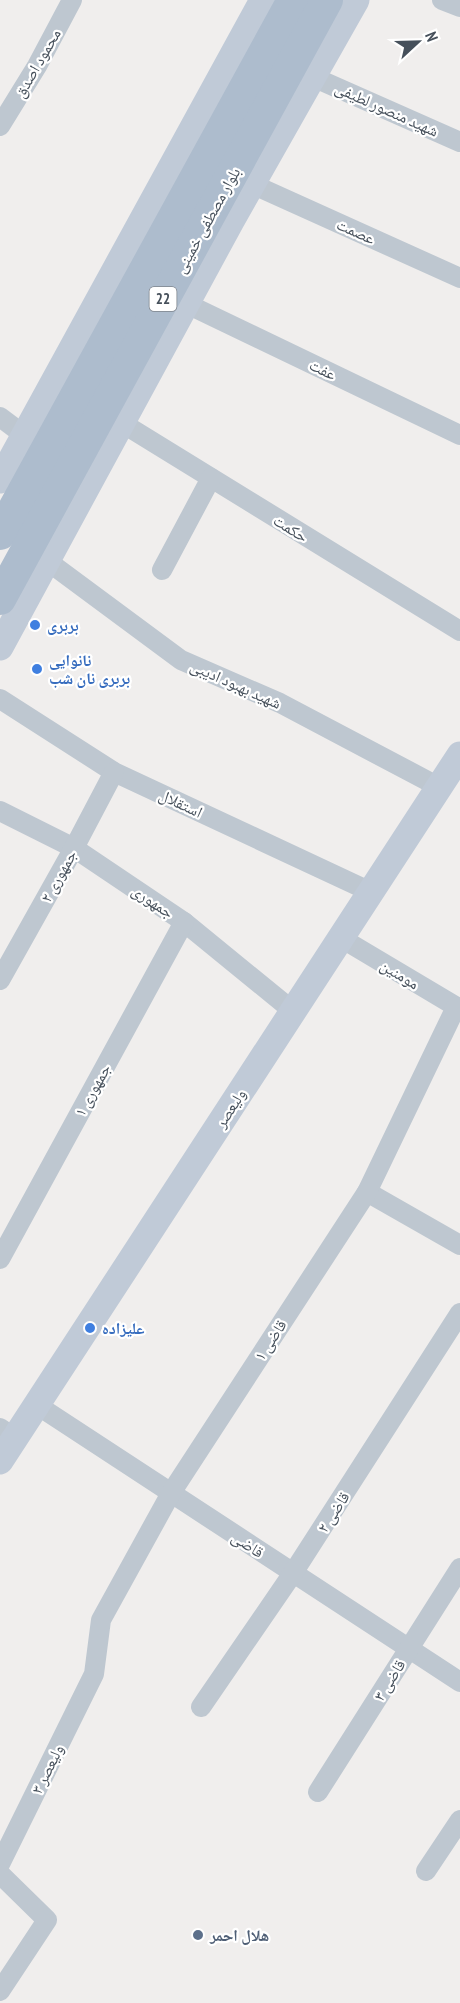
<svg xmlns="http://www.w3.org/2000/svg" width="460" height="2003" viewBox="0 0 460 2003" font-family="'PT Sans Narrow','Noto Naskh Arabic',sans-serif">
  <rect width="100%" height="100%" fill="#f0eeed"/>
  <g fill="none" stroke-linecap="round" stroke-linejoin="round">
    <g stroke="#bec7d0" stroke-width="20">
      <path d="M442,0L460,7"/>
      <path d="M313,77L460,142"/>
      <path d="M0,126L37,66L72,0"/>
      <path d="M252,184L460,278"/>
      <path d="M187,304L460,435"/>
      <path d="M0,417L24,435"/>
      <path d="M122,423L460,631"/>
      <path d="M46,560L181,660L280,703L439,787"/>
      <path d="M162,570L211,478"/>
      <path d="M0,699L114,772L371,892"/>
      <path d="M0,811L74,848L184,922L293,1011"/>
      <path d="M341,938L460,1009"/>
      <path d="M0,980L74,848L114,772"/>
      <path d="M367,1192L460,1245"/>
      <path d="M0,1259L184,922"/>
      <path d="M37,1405L460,1682"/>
      <path d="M0,1428L15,1438"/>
      <path d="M201,1707L293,1573L460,1313"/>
      <path d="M318,1792L460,1568"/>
      <path d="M0,1864L94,1674L101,1620L171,1493L367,1192L456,1007"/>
      <path d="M426,1871L460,1820"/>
      <path d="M0,1874L47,1920L0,1991"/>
    </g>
    <g stroke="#c0cad7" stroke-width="27">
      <path d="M0,480L263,0"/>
      <path d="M0,647L231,221L356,0"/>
      <path d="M0,1461L460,755"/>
    </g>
    <g stroke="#adbccd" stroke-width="32">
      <path d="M0,534L293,0"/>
      <path d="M0,599L327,0"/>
    </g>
  </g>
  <g fill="#3f7fe0" stroke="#fff" stroke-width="2">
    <circle cx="35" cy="625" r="6"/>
    <circle cx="37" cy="669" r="6"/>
    <circle cx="90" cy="1328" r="6"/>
  </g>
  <circle fill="#5c6f8a" stroke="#fff" stroke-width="2" cx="198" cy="1935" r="6"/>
  <g text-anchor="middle" stroke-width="4.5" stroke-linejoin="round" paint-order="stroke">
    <rect fill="#fff" stroke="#7e848c" stroke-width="1.5" x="149.5" y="287" width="27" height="24" rx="4.5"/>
    <g font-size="15" font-weight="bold" fill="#46505b">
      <text x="163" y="304">22</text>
    </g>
    <g font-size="16" fill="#46505b" stroke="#fff">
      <text transform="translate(37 63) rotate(-60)" y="6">محمود اصدق</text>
      <text transform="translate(387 109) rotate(24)" y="6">شهید منصور لطیفی</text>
      <text transform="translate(207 220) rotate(-61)" y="6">بلوار مصطفی خمینی</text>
      <text transform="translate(356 231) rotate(24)" y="6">عصمت</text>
      <text transform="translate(323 369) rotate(26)" y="6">عفت</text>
      <text transform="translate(291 528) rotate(32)" y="6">حکمت</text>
      <text transform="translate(236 684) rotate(24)" y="6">شهید بهبود ادیبی</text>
      <text transform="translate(181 803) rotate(25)" y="6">استقلال</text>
      <text transform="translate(58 876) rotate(-61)" y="6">جمهوری ۲</text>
      <text transform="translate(153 901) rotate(34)" y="6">جمهوری</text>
      <text transform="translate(400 974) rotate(31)" y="6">مومنین</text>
      <text transform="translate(92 1090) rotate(-61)" y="6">جمهوری ۱</text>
      <text transform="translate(230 1108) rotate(-57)" y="6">ولیعصر</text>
      <text transform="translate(270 1340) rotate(-57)" y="6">قاضی ۱</text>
      <text transform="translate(333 1512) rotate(-57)" y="6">قاضی ۲</text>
      <text transform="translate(248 1544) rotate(33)" y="6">قاضی</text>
      <text transform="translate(389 1680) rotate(-58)" y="6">قاضی ۳</text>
      <text transform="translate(47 1769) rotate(-64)" y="6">ولیعصر ۳</text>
    </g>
    <g font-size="16" font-weight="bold" fill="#366cbe" stroke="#fff" text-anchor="start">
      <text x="47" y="631">بربری</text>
      <text x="49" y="666">نانوایی<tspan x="49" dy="18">بربری نان شب</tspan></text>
      <text x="102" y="1334">علیزاده</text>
    </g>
    <g font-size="16" font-weight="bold" fill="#4e5e75" stroke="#fff" text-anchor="start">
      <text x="210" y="1941">هلال احمر</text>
    </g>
  </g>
  <g transform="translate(418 42) rotate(68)" stroke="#ffffff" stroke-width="4.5" paint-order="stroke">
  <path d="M0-4.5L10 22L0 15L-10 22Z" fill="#46505b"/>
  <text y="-9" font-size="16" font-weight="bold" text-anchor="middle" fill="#46505b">N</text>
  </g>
</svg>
